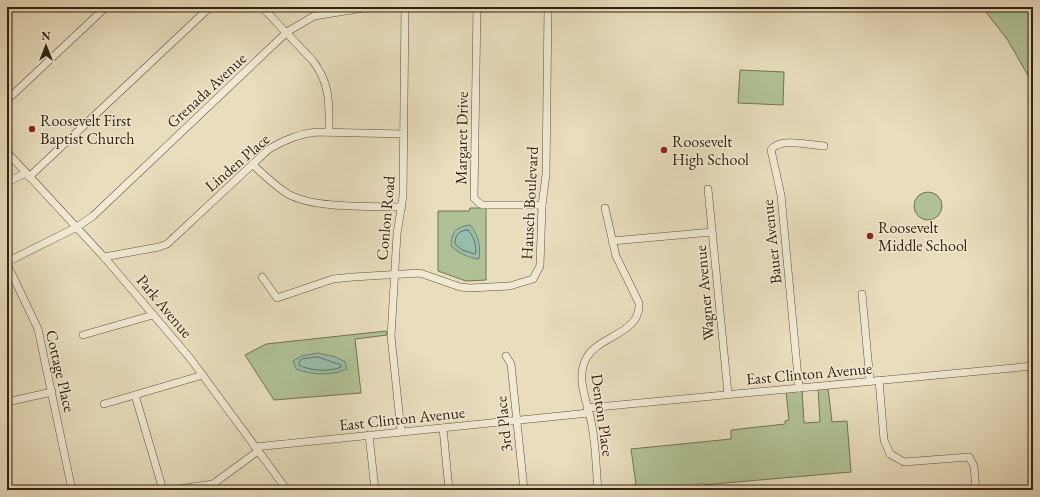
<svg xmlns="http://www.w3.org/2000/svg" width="1040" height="497" viewBox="0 0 1040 497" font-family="'EB Garamond',serif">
  <rect width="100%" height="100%" fill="#e8ddbd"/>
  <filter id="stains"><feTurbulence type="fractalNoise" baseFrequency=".005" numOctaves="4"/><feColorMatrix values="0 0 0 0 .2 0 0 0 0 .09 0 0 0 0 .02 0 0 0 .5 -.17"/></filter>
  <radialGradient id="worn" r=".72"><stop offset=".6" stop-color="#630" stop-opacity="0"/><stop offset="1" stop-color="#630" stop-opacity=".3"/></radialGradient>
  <g fill="#b0c295" stroke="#727251">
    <path d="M982,7H1033V84L1007,39Z"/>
    <path d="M740,70L784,72L783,105L738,103Z"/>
    <circle cx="928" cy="206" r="14"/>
    <path d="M470,208H486V280L466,281L438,271V211H469Z"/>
    <path d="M386,331L387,335L355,339L361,393L274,400L245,355L266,344Z"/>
    <path d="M828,388L832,422L847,421L851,472L691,486V490H601L600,488L636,485L631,449L731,439V430L785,424V421L789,420L786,391L802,390L804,423L820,422L818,389Z"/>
  </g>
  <g fill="#98bdac" stroke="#707f6c">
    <path d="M470,225C478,234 481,246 479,259C468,258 459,253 451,246C452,232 455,227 470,225Z"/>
    <path d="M318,353L336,357L345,362L347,369C332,376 311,375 296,369L293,361L301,356Z"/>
  </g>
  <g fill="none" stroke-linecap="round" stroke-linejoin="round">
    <g stroke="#666f5c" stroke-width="1">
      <path d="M468,230C473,235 478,248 475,254L462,250L455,244C455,235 459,230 468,230Z"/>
      <path d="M318,357L341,365V367C331,372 309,371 299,365V362L302,359Z"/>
    </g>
    <g stroke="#615039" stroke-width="8">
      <g id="minor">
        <path d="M262,7L313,61C331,85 329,104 329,132"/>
        <path d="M477,7L474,198L479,203L483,205H542"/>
        <path d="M7,100L106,7"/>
        <path d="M7,152L104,257L190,358L287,490"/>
        <path d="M252,164C264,175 275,186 288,194C315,209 370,206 402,207"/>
        <path d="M29,177L210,7"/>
        <path d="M7,182L26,173"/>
        <path d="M708,189L728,394"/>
        <path d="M612,241L712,232"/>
        <path d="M104,257L159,247L167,244L269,149C284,140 298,134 316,132L404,134"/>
        <path d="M7,262L77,227L93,216L287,32L314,16L370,7"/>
        <path d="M7,264L38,329L72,490"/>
        <path d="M262,277L277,298L333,279L353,277L420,273L460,287L470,288L510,286L533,279L540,266L542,205L546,175L548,7"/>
        <path d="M862,294L870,381"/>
        <path d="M83,335L153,315"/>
        <path d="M506,356L511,364L524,490"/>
        <path d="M879,380L884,440L890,454L904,462L969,457L974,466L976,490"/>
        <path d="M799,388L781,195L771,150C779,137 810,145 824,146"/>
        <path d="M135,395L163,490"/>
        <path d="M7,402L52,392"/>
        <path d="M104,404L203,375"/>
        <path d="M587,408L1033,366"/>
        <path d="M443,428L449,490"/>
        <path d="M401,431L391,336L397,234L403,196L405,7"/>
        <path d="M369,435L375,490"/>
        <path d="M255,447L589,413"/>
        <path d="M701,487V490"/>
        <path d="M172,490L213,484L258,451"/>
        <path d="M598,490C596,469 596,447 592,426C589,405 574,378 587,357C600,335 641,334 639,303L616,256L605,208"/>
      </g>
    </g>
    <use href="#minor" stroke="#f0e9d4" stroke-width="7"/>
  </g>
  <g fill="#8f2418" stroke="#f0e9d4" stroke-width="1.5">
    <circle cx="32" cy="129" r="4"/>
    <circle cx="664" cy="150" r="4"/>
    <circle cx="870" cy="236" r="4"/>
  </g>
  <g text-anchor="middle" stroke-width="3" stroke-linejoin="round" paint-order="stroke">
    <g font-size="16" fill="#34210d" stroke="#f0e9d4">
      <text transform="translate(206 90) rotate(-43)" y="6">Grenada Avenue</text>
      <text transform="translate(461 138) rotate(-89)" y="6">Margaret Drive</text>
      <text transform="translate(237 162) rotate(-41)" y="6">Linden Place</text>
      <text transform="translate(529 203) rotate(-87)" y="6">Hausch Boulevard</text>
      <text transform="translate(385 218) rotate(-85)" y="6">Conlon Road</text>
      <text transform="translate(771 242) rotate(-96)" y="6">Bauer Avenue</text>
      <text transform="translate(704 293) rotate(-95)" y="6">Wagner Avenue</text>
      <text transform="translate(165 306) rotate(50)" y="6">Park Avenue</text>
      <text transform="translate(61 371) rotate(77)" y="6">Cottage Place</text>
      <text transform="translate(809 373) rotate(-5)" y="6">East Clinton Avenue</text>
      <text transform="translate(603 415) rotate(82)" y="6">Denton Place</text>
      <text transform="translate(402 418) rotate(-6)" y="6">East Clinton Avenue</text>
      <text transform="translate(503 424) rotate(-96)" y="6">3rd Place</text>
    </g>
    <g font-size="16" fill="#34210d" stroke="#f0e9d4" text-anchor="start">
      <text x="40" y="126">Roosevelt First<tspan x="40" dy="18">Baptist Church</tspan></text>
      <text x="672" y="147">Roosevelt<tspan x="672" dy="18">High School</tspan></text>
      <text x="878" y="233">Roosevelt<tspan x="878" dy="18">Middle School</tspan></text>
    </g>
  </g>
  <rect width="1040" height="497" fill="none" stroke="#e8ddbd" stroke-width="24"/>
  <rect x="8" y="8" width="1024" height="481" fill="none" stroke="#34210d" stroke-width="2"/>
  <rect x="12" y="12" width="1016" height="473" fill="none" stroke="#34210d"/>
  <g transform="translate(46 46)" stroke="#f0e9d4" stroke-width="3" paint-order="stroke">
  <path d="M0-3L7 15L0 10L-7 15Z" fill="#34210d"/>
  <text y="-6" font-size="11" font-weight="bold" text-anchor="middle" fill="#34210d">N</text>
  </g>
  <rect width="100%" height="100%" filter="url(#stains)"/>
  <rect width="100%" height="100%" fill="url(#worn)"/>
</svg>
